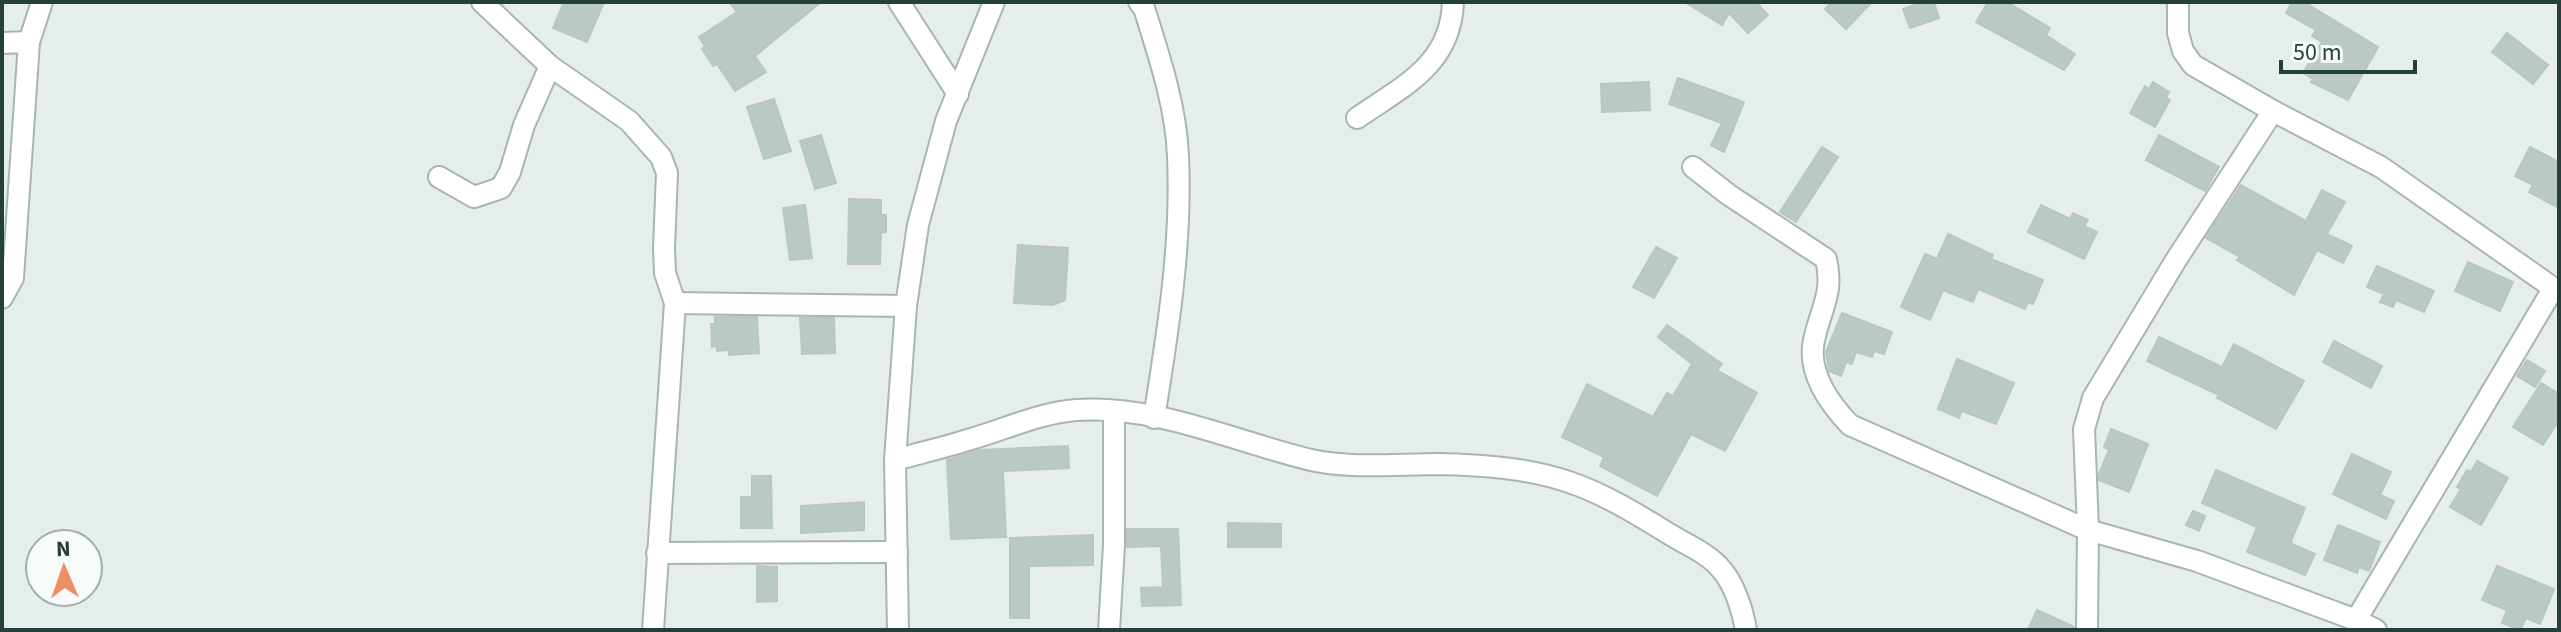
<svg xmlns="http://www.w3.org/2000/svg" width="2561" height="632" viewBox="0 0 2561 632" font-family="'Source Sans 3',sans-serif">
  <rect width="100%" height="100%" fill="#e5eeeb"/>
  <g fill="#bbc9c4" stroke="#b8c7c2" stroke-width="2">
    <path d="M564,2H604L587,42L553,28Z"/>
    <path d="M729,2H821L755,56L766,72L735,91L717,64L713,66L702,49L705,46L699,37L737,12Z"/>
    <path d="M1685,2H1756L1768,15L1748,33L1729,13L1722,25Z"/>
    <path d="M1832,2H1872L1846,29L1825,9Z"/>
    <path d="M1923,2H1934L1939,18L1910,28L1903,9Z"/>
    <path d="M1988,2H2007L2050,28L2046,35L2075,54L2064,70L1976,22Z"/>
    <path d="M2292,2H2304L2378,47L2348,100L2311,82L2313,79L2303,73L2322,42L2312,36L2316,30L2286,13Z"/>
    <path d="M2507,33L2548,65L2533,84L2492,52Z"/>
    <path d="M1678,78L1744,102L1724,152L1711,145L1722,123L1669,104Z"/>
    <path d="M1649,82L1650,110L1602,112L1601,84Z"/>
    <path d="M2153,82L2169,92L2166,98L2170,100L2155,127L2130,113L2145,86L2149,89Z"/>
    <path d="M774,99L791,151L764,159L747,107Z"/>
    <path d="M821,135L836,183L815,189L800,141Z"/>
    <path d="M2159,135L2219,167L2205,191L2146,160Z"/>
    <path d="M1822,147L1838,157L1796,222L1780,212Z"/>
    <path d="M2530,147L2559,162V208L2529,192L2533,185L2515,176Z"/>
    <path d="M2241,185L2306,221L2322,190L2345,202L2327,234L2352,246L2343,263L2317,250L2294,295L2237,260L2240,257L2206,238Z"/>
    <path d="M849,199L881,200V215H886V232L881,233L880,264H848Z"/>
    <path d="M805,205L812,258L790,260L783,208Z"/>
    <path d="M2041,205L2070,219L2073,213L2088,220L2084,226L2097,232L2084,259L2028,232Z"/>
    <path d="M1948,234L1993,255L1991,259L2043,280L2033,304L2028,302L2025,309L1978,289L1973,302L1943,290L1930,320L1901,307L1925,254L1937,259Z"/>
    <path d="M1018,245L1068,248L1065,300L1053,305L1014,303Z"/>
    <path d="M1656,247L1677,258L1654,298L1633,287Z"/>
    <path d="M2468,262L2513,282L2500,311L2455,291Z"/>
    <path d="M2377,266L2434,291L2424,312L2396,300L2393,307L2380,302L2384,294L2367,287Z"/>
    <path d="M1842,313L1892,332L1884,354L1874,351L1872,357L1856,352L1852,364L1846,362L1841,376L1829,371L1826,352Z"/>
    <path d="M715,317H757L759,353L729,355V350L717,351V346L712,347L711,324H715Z"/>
    <path d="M800,318H834L835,353L802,354Z"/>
    <path d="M1667,325L1722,364L1717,370L1757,393L1725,451L1691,434L1657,496L1600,466L1604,457L1562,437L1587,384L1653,417L1667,393L1673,396L1692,364L1658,337Z"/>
    <path d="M2159,337L2222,367L2234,344L2304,381L2276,429L2217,398L2219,395L2147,361Z"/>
    <path d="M2334,341L2382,366L2371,388L2323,362Z"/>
    <path d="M1957,359L2014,383L1996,424L1962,411L1959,418L1938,409Z"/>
    <path d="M2527,360L2545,371L2535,387L2517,376Z"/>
    <path d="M2541,383L2559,394V420L2543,445L2513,427Z"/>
    <path d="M2111,429L2148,444L2129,492L2099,480V474L2109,450L2104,447Z"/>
    <path d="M1068,446L1069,468L1003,471L1006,537L951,539L947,460L979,450Z"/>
    <path d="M2352,454L2391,472L2380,495L2394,501L2386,519L2333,494Z"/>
    <path d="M2477,461L2508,478L2481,525L2450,507L2461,489L2457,487L2467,470L2471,472Z"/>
    <path d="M2216,470L2305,508L2291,541L2292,544L2315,554L2305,575L2247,552L2257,527L2202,503Z"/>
    <path d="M752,476H771L772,528H741V497H752Z"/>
    <path d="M864,502V530L801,533V506Z"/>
    <path d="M2193,511L2205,516L2199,531L2186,525Z"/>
    <path d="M1228,523L1281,524V547H1228Z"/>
    <path d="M2338,525L2380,542L2369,571L2359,567L2357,573L2324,560Z"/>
    <path d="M1127,529H1178L1181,605L1142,606L1141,588L1163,587L1161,546L1127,547Z"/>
    <path d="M1093,535V565L1029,566V618H1010V538Z"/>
    <path d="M757,566L777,567V601L757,602Z"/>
    <path d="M2497,566L2554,589L2540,624L2526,618L2520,630L2502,623L2507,610L2482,600Z"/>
    <path d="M2037,610L2074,627V630H2028Z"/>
  </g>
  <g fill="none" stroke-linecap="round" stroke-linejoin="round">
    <g stroke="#a8b6b2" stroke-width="24">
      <g id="minor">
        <path d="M482,2L550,66L629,121L661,157L667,173L664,248L665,273L675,303L653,630"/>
        <path d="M899,2L958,94"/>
        <path d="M1139,2L1144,8C1159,56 1176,106 1178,156C1182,244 1168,331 1154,418"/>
        <path d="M2178,2V33L2183,51L2193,65L2273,111L2381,167L2549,285L2550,294L2356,620"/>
        <path d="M2,43L29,42"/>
        <path d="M1357,118C1403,86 1451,65 1453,2"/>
        <path d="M1693,167L1729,195L1826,259C1834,293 1821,308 1814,340C1807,372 1829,403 1850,425L2088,530L2197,561L2356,620L2376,630"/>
        <path d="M439,177L474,197L501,188L510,172L524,125L550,66"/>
        <path d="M2,298L13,278L29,42L42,2"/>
        <path d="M675,303L906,306"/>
        <path d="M895,460C920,453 946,447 971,439C1006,429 1039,413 1076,410C1154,404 1236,442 1311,460C1352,469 1397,464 1438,464C1482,465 1528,468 1569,482C1605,494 1640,516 1671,535C1687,545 1709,554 1721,569C1734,583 1743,611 1746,630"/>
        <path d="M657,553L897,552"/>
        <path d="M898,630L895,460L906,306L918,225L946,121L994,2"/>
        <path d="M1109,630L1114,545V411"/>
        <path d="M2087,630L2088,530L2084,429L2093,398L2176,260L2273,111"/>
      </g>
    </g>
    <use href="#minor" stroke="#fff" stroke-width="20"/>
  </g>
  <rect width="2561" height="632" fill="none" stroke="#25403a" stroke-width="8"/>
  <g transform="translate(64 568) rotate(358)"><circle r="38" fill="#f6faf8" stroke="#a2b0ac" stroke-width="2"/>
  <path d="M0-6L14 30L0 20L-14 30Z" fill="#ed8e65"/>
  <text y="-12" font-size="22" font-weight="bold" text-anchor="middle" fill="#25403a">N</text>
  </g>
  <path d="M2281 60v12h134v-12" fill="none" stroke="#25403a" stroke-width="4"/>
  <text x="2293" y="60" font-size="24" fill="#25403a" stroke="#f6faf8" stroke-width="6" paint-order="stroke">50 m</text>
</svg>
